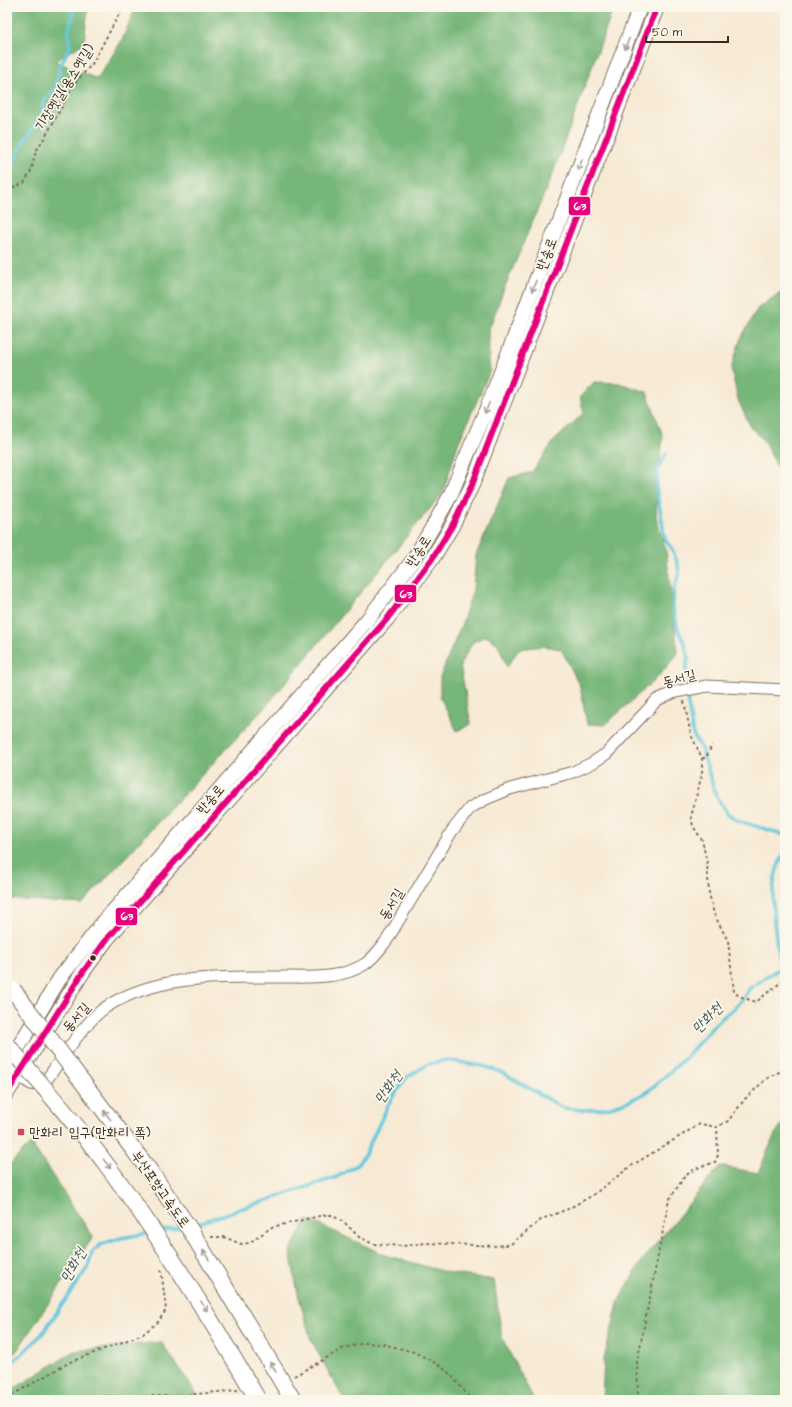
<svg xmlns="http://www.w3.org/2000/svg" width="792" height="1407" viewBox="0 0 792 1407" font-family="'Architects Daughter','Poor Story',sans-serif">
  <rect width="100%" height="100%" fill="#fbf7ec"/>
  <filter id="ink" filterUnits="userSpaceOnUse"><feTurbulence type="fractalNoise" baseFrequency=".025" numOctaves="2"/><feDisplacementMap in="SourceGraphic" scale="8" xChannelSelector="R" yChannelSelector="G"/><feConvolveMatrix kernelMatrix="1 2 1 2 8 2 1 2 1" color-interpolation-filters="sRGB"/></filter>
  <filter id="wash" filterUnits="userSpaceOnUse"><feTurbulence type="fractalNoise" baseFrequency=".012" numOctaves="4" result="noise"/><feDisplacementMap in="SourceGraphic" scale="16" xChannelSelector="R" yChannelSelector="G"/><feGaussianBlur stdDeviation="0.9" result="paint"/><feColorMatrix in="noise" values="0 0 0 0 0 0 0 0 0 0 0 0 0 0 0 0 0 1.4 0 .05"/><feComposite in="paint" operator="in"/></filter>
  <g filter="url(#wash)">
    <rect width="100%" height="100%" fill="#f7ead5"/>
    <g fill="#76b678" stroke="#58704b">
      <path d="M7,7H88L84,43L55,61L97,79L121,42L136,7H614L553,173L504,289L488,332L490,371L458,444L443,493L268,704L82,904L7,899Z"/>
      <path d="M785,289V482L764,441L751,428L738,400L731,368L741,338L758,308Z"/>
      <path d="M594,382L619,383L647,392L663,436L658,476L656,517L666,550L678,653L659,676L605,725L587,724L580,686L561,649L543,646L519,649L507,667L498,644L486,636L473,642L460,665L471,724L457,731L440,697V677L462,623L473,590L476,555L509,478L532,472L554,441L584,413L580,397Z"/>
      <path d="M785,1120V1400H602L604,1359L619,1300L641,1262L720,1166L758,1173L775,1134Z"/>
      <path d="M31,1143L93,1237L16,1352L7,1355V1167Z"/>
      <path d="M307,1219L385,1255L449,1273L494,1280L502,1338L534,1400H344L311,1340L298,1294L290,1251Z"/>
      <path d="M161,1342L201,1400H7V1393L75,1351Z"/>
    </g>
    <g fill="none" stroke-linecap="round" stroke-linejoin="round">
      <g stroke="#60c8dd" stroke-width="3.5">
        <path d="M7,177L24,141L42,115L44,100L56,88L59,69L70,46L68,34L73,15L71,7"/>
        <path d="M666,454L658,469L656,486L665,539L672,549L678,564L679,574L674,588L673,606L678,629L685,644L688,658L686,669L689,679L687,698L693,735L701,748L717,798L727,813L739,821L785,835"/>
        <path d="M192,1225L337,1177L357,1165L365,1154L391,1099L407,1077L429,1064L446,1060L483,1066L503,1073L563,1108L584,1110L607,1108L626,1102L644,1094L658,1083L685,1058L716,1023L739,1004L750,988L780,968C776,934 764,882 785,853"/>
        <path d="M159,1231L182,1227"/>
        <path d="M7,1365L21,1355L42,1334L88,1267L92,1252L102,1244L121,1238L149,1233"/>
      </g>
    </g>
  </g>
  <g filter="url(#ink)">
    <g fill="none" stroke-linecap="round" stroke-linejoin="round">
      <g stroke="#7d6d5e" stroke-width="13">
        <path id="tertiary" d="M7,1068L31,1084L40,1086L45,1082C61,1060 84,1022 106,1007C157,974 221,977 279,977C306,977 340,980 365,964C374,958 380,949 387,940L452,831L470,808L486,799L510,789L573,772L592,763L606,754L657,700L675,692L707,686L785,690"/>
      </g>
      <g stroke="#7d6d5e" stroke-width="16">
        <g id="primary">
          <path d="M7,1066L60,978L101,925L368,619L414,559L432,528L450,496L492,396L640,7"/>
          <path d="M7,1093L83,972L107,939L387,619L432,559L452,526L472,485L657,7"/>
        </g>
      </g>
      <g stroke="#7d6d5e" stroke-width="2" stroke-dasharray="3 3" stroke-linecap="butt">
        <path d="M7,190L11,189L24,183L31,171L36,151L48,132L74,84L92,64L123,7"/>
        <path d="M684,701L691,735L702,758V774L691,817L693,826L702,840L707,863L709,893L714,914L728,941L734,992L739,996L756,1002L785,979"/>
        <path d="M702,758H706L712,745"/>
        <path d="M211,1237H224L241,1244L249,1243L272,1227L324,1215H331L344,1222L359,1237L373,1244L403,1246L426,1243L498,1246L511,1244L542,1219L568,1209L593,1195L631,1166L700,1124L717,1127L728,1121L745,1099L766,1079L785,1069"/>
        <path d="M294,1376L344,1348L365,1343L383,1344L414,1352L439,1365L450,1374L472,1400"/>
        <path d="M7,1398L70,1362L143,1334L158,1322L166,1310L161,1268"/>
        <path d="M86,1400L101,1396H176L238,1390"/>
        <path d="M638,1400L637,1362L669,1200L685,1176L695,1169L715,1162L718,1155L717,1127"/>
      </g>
      <use href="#tertiary" stroke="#fff" stroke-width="11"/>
      <use href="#primary" stroke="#fff" stroke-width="14"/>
      <g stroke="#7d6d5e" stroke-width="18" stroke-linecap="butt">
        <g id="motorway-bridge">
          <path d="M13,990L152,1174L191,1231L293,1400"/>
          <path d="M7,1045C41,1084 75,1122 106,1164C162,1239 211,1319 258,1400"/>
        </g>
      </g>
      <use href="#motorway-bridge" stroke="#fff" stroke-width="16"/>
      <g stroke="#fbf7ec" stroke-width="9">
        <path id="bus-1" d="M7,1093L83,972L107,939L387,619L432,559L452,526L472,485L657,7"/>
      </g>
      <use href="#bus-1" stroke="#e5007d" stroke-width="6"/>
    </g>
    <defs><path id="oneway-shaft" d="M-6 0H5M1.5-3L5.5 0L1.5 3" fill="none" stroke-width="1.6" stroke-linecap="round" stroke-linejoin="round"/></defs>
    <g stroke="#a79f9a">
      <use href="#oneway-shaft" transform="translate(627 44) rotate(110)"/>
      <use href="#oneway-shaft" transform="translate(580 165) rotate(111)"/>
      <use href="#oneway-shaft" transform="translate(534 286) rotate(111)"/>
      <use href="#oneway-shaft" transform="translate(487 408) rotate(113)"/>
      <use href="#oneway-shaft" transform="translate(107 1115) rotate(-127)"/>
      <use href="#oneway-shaft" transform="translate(107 1164) rotate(53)"/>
      <use href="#oneway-shaft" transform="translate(206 1255) rotate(-122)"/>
      <use href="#oneway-shaft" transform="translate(204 1306) rotate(58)"/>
      <use href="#oneway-shaft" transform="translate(273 1367) rotate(-121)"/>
    </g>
  </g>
  <circle fill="#3b2a1e" stroke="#fbf7ec" stroke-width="1.5" cx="93" cy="958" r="3.5"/>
  <rect fill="#d1495b" stroke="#fbf7ec" stroke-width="1.5" x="17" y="1128" width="8" height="8" rx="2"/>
  <g text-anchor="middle" stroke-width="3.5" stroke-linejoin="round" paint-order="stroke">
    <g font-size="14" fill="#3b2a1e" stroke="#fbf7ec">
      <text transform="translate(64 87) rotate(-58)" y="5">기장옛길(용소옛길)</text>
      <text transform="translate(546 254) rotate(-69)" y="5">반송로</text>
      <text transform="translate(418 551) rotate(-57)" y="5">반송로</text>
      <text transform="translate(679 678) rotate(-15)" y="5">동서길</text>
      <text transform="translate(210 799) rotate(-49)" y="5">반송로</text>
      <text transform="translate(391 904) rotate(-59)" y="5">동서길</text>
      <text transform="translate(76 1017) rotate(-49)" y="5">동서길</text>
      <text transform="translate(161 1189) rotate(55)" y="5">부산포항고속도로</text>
    </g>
    <g font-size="14" fill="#3b2a1e" stroke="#fbf7ec" text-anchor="start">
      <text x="29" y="1137">만화리 입구(만화리 쪽)</text>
    </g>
    <g font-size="15" font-style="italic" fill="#465957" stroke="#fbf7ec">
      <text transform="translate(707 1018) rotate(-45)" y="5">만화천</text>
      <text transform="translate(388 1087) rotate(-54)" y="5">만화천</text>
      <text transform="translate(73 1265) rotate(-60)" y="5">만화천</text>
    </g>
  </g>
  <g stroke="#fbf7ec" stroke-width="1.5">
    <rect x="568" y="196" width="23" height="20" rx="4" fill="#e5007d"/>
    <rect x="394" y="584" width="23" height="19" rx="4" fill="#e5007d"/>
    <rect x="115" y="907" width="23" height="19" rx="4" fill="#e5007d"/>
  </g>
  <g font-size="11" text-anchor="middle" font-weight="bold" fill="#fff">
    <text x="580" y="210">63</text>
    <text x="406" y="598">63</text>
    <text x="127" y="920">63</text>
  </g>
  <rect width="792" height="1407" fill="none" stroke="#fbf7ec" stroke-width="24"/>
  <path d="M646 36v6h82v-6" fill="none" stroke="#3b2a1e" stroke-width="2"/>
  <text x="652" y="36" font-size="12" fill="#3b2a1e" stroke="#fbf7ec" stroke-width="3" paint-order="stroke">50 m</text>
</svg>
